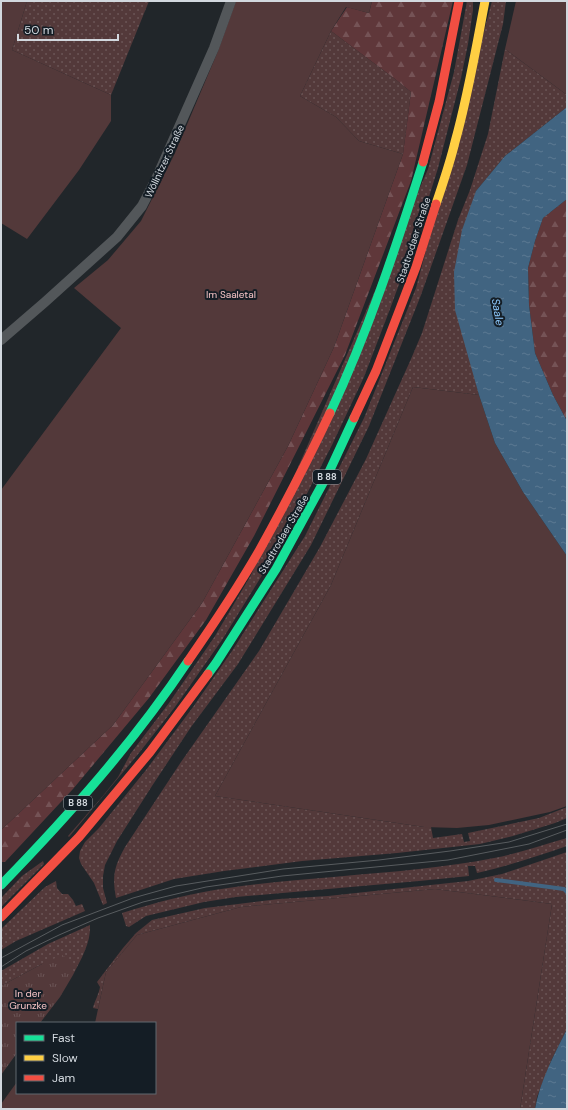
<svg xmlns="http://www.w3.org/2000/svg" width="568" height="1110" viewBox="0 0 568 1110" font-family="'DM Sans',sans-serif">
  <defs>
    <pattern id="grass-dots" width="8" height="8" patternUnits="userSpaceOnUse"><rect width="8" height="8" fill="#53393a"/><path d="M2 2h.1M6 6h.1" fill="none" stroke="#6b5556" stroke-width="1.8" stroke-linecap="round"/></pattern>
    <pattern id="forest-firs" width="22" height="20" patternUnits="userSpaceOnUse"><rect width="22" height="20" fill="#5f373a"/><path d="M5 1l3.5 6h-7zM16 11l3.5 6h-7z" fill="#755356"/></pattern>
    <pattern id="park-tufts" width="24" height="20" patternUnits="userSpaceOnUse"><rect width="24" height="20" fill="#53393a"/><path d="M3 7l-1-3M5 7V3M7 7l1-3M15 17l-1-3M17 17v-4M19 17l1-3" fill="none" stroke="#6b5556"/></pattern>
    <pattern id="water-ripples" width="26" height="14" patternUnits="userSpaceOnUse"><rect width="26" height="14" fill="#416481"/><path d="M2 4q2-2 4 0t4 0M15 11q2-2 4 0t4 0" fill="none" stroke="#5c7992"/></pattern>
  </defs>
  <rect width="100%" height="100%" fill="#21262a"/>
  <g fill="url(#grass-dots)">
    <path d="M27,1H149L111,95L12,50Z"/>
    <path d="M467,1H473V10L468,44L461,78L438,168L418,232L390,309L364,377L332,445L279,548L222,640L175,707L139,753L69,837L68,836L102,797L118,777L131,753L169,703L215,636L251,575L428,169L454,72Z"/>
    <path d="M492,1H506L503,24L467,165L421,295L369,426L311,545L238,664L191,727L152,786L117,841L105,865L103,876V888L107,903L103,905L94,883L81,864L79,858L80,851L85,842L99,828L146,770L193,707L232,651L305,536L364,418L416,288Z"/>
    <path d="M331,31L395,79L411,92L403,154L359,141L336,117L300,96Z"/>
    <path d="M505,49L567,95V107L505,156L476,191V383L479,395L413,387L331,585L215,796L424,827H431L433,838L462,834L464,842L470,841L468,833L539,818L567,807V818L555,823L513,836L480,844L397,853L302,861L224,871L174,879L116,898C112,876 114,867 125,847L181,762L259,651L320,547L366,459L411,359L422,333L458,220L470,190L488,134Z"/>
    <path d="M567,838V846C538,856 508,866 477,873L475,866H468L469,876L419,881L236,897L204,902L146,916L129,927L126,926L122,913C157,902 192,893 228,888C291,879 355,876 419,869C444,866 469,863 494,858C519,853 543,845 567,838Z"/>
    <path d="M567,852V1029L551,1061L537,1097L535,1109H520L552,904L435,889L241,907L137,935L106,972L98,1009L93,1008C95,1000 99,994 100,987L97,982L123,948L136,933L152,920L205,908L238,904L279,899L328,896L468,881L502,874Z"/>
    <path d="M43,861L44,864L1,907V898L22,876Z"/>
    <path d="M56,881L57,888L62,894H68L73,900L76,906L82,904L85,911L16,941L1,950V929L45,887Z"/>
    <path d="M90,925C91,943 81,959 73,975V962L42,964L1,986V971L48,944Z"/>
  </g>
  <g fill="url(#forest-firs)">
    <path d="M372,1H453L411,181L345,355L254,536L206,620L149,698L73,789L5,862H1V830L113,725L202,603L288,446L334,347L403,154L411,92L395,79L331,31L347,7L369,13Z"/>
    <path d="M567,199V421L553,395L535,353L529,305L528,268L535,241L543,218Z"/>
  </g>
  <path fill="url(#park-tufts)" d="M62,955L73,962V975L60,997L40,1023H17V1053L1,1075V986L42,964Z"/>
  <g fill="#53393a">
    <path d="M1,1H27L12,50L111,95V121L79,170L27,239L1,223Z"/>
    <path d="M236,1H372L369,13L346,7L331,31L300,96L336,117L359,141L403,154L334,347L288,446L202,603L113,725L1,830V490L121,328L74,288L108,260L141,221L175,153L218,51Z"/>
    <path d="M516,1H567V95L505,49Z"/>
    <path d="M413,387L479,395L495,443L523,492L567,556V806L550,812L489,825L457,828L424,827L215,796L331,585Z"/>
    <path d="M435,889L552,904L520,1109H1V1104L17,1082V1093H155V1023H95L106,972L137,935L241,907Z"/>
  </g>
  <g fill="url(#water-ripples)">
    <path d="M567,107V199L543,218L535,241L528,268L529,305L535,353L553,395L567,421V556L523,492L495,443L479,395L455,310L454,272L462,230L476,191L505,156Z"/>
    <path d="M567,1029V1109H535C540,1081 554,1055 567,1029Z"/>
  </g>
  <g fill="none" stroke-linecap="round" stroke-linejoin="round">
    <path stroke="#416481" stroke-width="4" d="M496,880L564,889L567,892"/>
    <path stroke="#53575a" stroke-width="10" d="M1,340L45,302L117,237L142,206L156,179L214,48L231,1"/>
    <g stroke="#16e098" stroke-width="9">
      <path d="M330,413C368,332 396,247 423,162"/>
      <path d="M208,674L216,663L276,569L329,472L354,418"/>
      <path d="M1,885C69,815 134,742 188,661"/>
    </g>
    <path stroke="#ffcf43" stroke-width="9" d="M436,204C443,183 450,163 455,142C468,96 476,48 485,1"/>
    <g stroke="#f24e42" stroke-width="9">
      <path d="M423,162L439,102L459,1"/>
      <path d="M354,418L376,371L416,267L436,204"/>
      <path d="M188,661C213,625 237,589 259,551C284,506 308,460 330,413"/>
      <path d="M1,917L79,837L150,752L208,674"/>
    </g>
    <g stroke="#585c5f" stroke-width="1">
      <path d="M1,958L62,925L133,898L176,886L283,869L379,860L450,851L509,842L567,824"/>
      <path d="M1,967L26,951L59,935L98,918L143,902L172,895L206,887L282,876L448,860L529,844L567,830"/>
    </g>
  </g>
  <g text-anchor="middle" stroke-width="4" stroke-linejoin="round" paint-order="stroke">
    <g fill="#141d25" stroke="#99a0a6" stroke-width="1">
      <rect x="313" y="470" width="28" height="14" rx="3"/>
      <rect x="64" y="796" width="28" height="14" rx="3"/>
    </g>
    <g font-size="9" font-weight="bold" fill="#d2d8de">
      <text x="327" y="480">B 88</text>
      <text x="78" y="806">B 88</text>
    </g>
    <g font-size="10" fill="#d2d8de" stroke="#141d25">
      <text transform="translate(164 161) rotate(-65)" y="4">Wöllnitzer Straße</text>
      <text transform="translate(413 240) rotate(-72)" y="4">Stadtrodaer Straße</text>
      <text transform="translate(283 534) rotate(-60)" y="4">Stadtrodaer Straße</text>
    </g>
    <g font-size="10" fill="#f7c4c6" stroke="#141d25">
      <text x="231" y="298">Im Saaletal</text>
      <text x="28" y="997">In der<tspan x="28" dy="12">Grunzke</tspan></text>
    </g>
    <g font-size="11" font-style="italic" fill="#8ecafe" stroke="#141d25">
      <text transform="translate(498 312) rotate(80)" y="4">Saale</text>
    </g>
  </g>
  <rect width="568" height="1110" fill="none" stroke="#d2d8de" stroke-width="4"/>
  <rect x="16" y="1022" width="140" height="72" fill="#141d25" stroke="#60686f"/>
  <rect x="24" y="1035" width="20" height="6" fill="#16e098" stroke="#60686f"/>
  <text x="52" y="1042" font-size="12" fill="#d2d8de">Fast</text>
  <rect x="24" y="1055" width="20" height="6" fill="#ffcf43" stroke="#60686f"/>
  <text x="52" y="1062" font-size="12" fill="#d2d8de">Slow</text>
  <rect x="24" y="1075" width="20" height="6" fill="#f24e42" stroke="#60686f"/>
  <text x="52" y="1082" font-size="12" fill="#d2d8de">Jam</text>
  <path d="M18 34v6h100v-6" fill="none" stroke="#d2d8de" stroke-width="2"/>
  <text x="24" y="34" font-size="12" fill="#d2d8de" stroke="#141d25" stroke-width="3" paint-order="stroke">50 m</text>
</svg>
